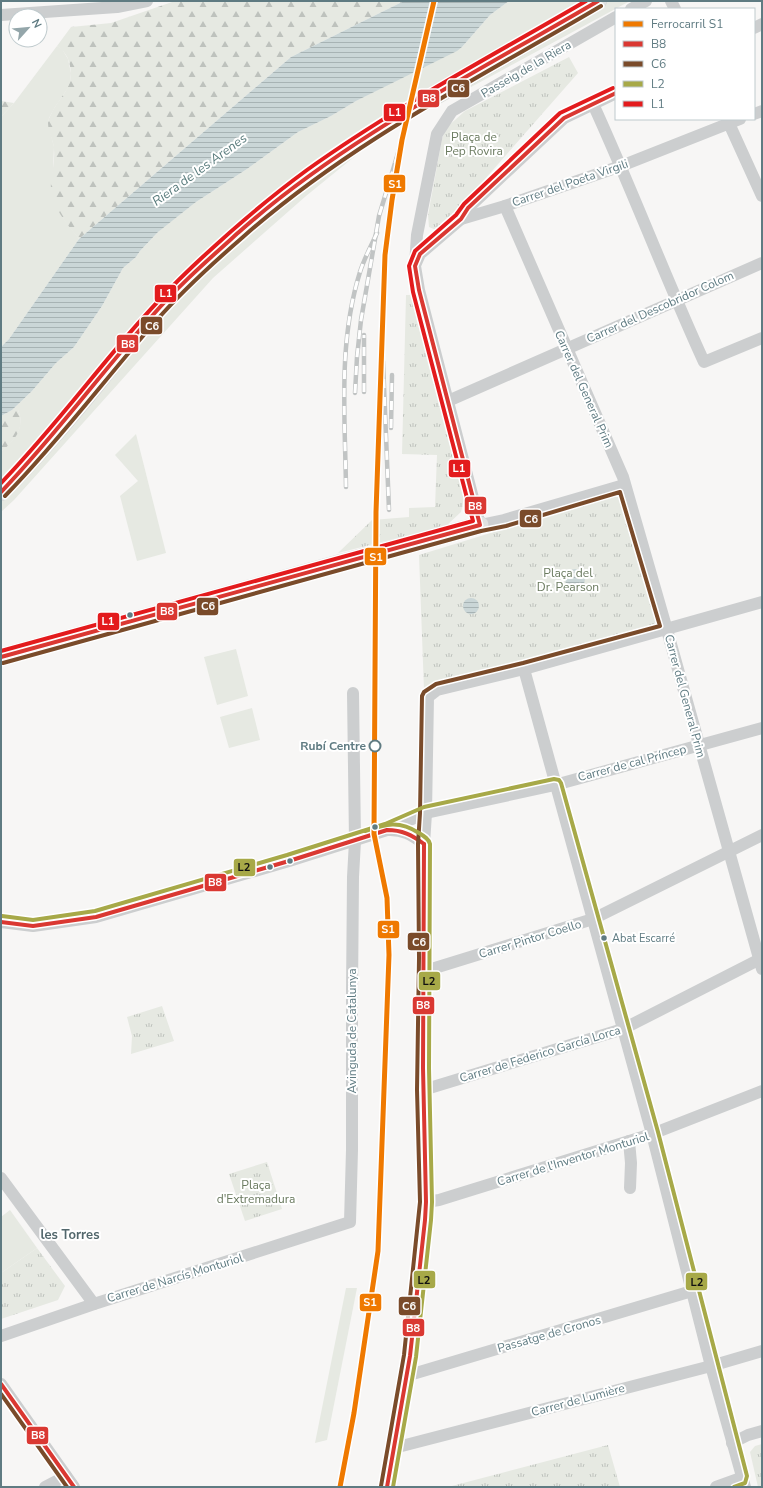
<svg xmlns="http://www.w3.org/2000/svg" width="763" height="1488" viewBox="0 0 763 1488" font-family="'Nunito Sans',sans-serif">
  <defs>
    <pattern id="forest-firs" width="22" height="20" patternUnits="userSpaceOnUse"><rect width="22" height="20" fill="#e6e9e2"/><path d="M5 1l3.5 6h-7zM16 11l3.5 6h-7z" fill="#bec2bd"/></pattern>
    <pattern id="park-tufts" width="24" height="20" patternUnits="userSpaceOnUse"><rect width="24" height="20" fill="#e6e9e2"/><path d="M3 7l-1-3M5 7V3M7 7l1-3M15 17l-1-3M17 17v-4M19 17l1-3" fill="none" stroke="#bec2bd"/></pattern>
    <pattern id="water-rules" width="6" height="5" patternUnits="userSpaceOnUse"><rect width="6" height="5" fill="#cad6d7"/><path d="M0 2.5h6" fill="none" stroke="#a7b3b4"/></pattern>
  </defs>
  <rect width="100%" height="100%" fill="#f7f6f5"/>
  <g fill="#e6e9e2">
    <path d="M509,1H630L434,107L386,131L306,196L213,278L14,500L1,512V452C13,441 26,428 18,410H12L32,391L56,363L74,347L102,306L123,268L136,257L140,251L162,228L196,202L247,169L298,132L331,116L356,101L462,47L490,15Z"/>
    <path d="M57,46L62,49L68,59L71,73L70,85L55,107L49,118L48,123L54,147L52,193L63,218L79,239L9,339L1,347V117L14,103Z"/>
    <path d="M136,434L166,553L137,561L120,496L138,481L115,455Z"/>
    <path d="M236,649L248,696L217,705L204,657Z"/>
    <path d="M252,708L260,740L229,748L220,717Z"/>
    <path d="M10,1210L37,1248L1,1273V1217Z"/>
    <path d="M346,1288H357L327,1440L315,1443Z"/>
  </g>
  <g fill="url(#forest-firs)">
    <path d="M175,1H404L291,57L79,239C67,224 49,204 51,183C52,172 55,161 54,150C54,141 48,132 48,123C48,119 51,115 52,112C62,93 76,86 69,62C67,55 63,50 57,46L71,27L111,23Z"/>
    <path d="M1,101L14,103L1,117Z"/>
    <path d="M12,410H18C26,428 14,441 1,452V416Z"/>
  </g>
  <g fill="url(#park-tufts)">
    <path d="M569,57L578,73L443,227L436,230L429,227L428,215L442,139L446,128L465,111Z"/>
    <path d="M406,295H414L464,500L461,512L446,526L338,553L372,520L409,517V508L435,507L437,455L402,454Z"/>
    <path d="M618,494L657,626L424,690L419,555Z"/>
    <path d="M162,1006L174,1041L131,1054L132,1036L127,1017Z"/>
    <path d="M267,1162L282,1209L245,1221L229,1174Z"/>
    <path d="M37,1248L65,1286L58,1300L1,1319V1273Z"/>
    <path d="M762,1444V1487H758L750,1452L755,1446Z"/>
    <path d="M608,1445L620,1487H448Z"/>
  </g>
  <g fill="url(#water-rules)">
    <path d="M404,1H509L490,15L462,47L457,51L356,101L331,116L298,132L247,169L196,202L182,213L158,232L140,251L136,257L123,268L102,306L74,347L56,363L32,391L12,410L1,416V347L9,339L79,239L291,57Z"/>
    <circle cx="575" cy="579" r="10"/>
    <circle cx="471" cy="606" r="8"/>
  </g>
  <g fill="none" stroke-linecap="round" stroke-linejoin="round">
    <path stroke="#c9d1d2" stroke-width="17" stroke-dasharray="17 8" stroke-linecap="butt" d="M399,117L430,99"/>
    <g stroke="#d3d4d5" stroke-width="18">
      <g id="secondary">
        <path d="M430,99L598,1"/>
        <path d="M1,492C36,457 68,419 99,381C117,358 135,334 155,313C227,237 308,171 399,117"/>
        <path d="M422,541L480,525"/>
        <path d="M1,657L341,563"/>
      </g>
    </g>
    <g stroke="#cccecf" stroke-width="12">
      <path d="M671,1L675,9"/>
      <path d="M631,9L646,1"/>
      <path d="M1,15L117,7L147,1"/>
      <path d="M616,17L452,111L437,134L417,235L415,266L419,290L480,525L504,520L624,485"/>
      <path d="M754,28L762,24"/>
      <path d="M593,104C632,189 665,277 704,362L762,338"/>
      <path d="M754,114L762,111"/>
      <path d="M727,119L762,196"/>
      <path d="M505,206L623,477L667,630L762,969"/>
      <path d="M461,219L468,208L564,118L616,93"/>
      <path d="M416,263L420,254L461,219L505,206L621,166L740,119"/>
      <path d="M448,401L762,263"/>
      <path d="M524,669L652,1134L711,1366L745,1487"/>
      <path d="M389,829L426,813L555,785L762,728"/>
      <path d="M1,922L33,926L96,917L289,861L387,830C403,829 412,835 424,844"/>
      <path d="M425,971L593,919L762,835"/>
      <path d="M423,1090L623,1029L762,958"/>
      <path d="M629,1141L631,1163L630,1188"/>
      <path d="M1,1178L94,1304"/>
      <path d="M426,1202L439,1200L652,1134L762,1091"/>
      <path d="M1,1336L94,1304L350,1222L352,1150V993L353,877L355,841L353,693"/>
      <path d="M406,1376L692,1291"/>
      <path d="M1,1384L74,1487"/>
      <path d="M732,1443L748,1435L762,1431"/>
      <path d="M394,1448L711,1366L762,1351"/>
      <path d="M45,1487L66,1476"/>
      <path d="M387,1487L410,1356L425,1220L426,1202L423,1090L425,958L424,844L426,813L428,697L437,690L524,669L762,602"/>
      <path d="M716,1487L741,1478"/>
    </g>
    <use href="#secondary" stroke="#e0e2e1" stroke-width="17"/>
    <g stroke="#c1c4c4" stroke-width="4.5">
      <g id="rail">
        <path d="M383,361L389,510"/>
        <path d="M364,392V335"/>
        <path d="M355,393L357,357L361,320L379,216L402,140"/>
        <path d="M391,428L392,375"/>
        <path d="M346,487C345,416 338,342 360,272C364,259 371,246 377,233"/>
      </g>
    </g>
    <use href="#rail" stroke="#fff" stroke-width="3" stroke-dasharray="9" stroke-linecap="butt"/>
    <g stroke="#d3d4d5" stroke-width="18" stroke-linecap="butt">
      <path id="secondary-bridge" d="M341,563L422,541"/>
    </g>
    <use href="#secondary-bridge" stroke="#e0e2e1" stroke-width="17"/>
    <g stroke="#fff" stroke-width="7">
      <g id="bus-1">
        <path d="M1,492C55,436 100,374 152,316C178,286 209,259 239,232C346,137 476,73 598,1"/>
        <path d="M1,657L480,525L419,290L415,266L420,254L461,219L468,208L564,118L616,93"/>
        <path d="M1,922L33,926L96,917L289,861L387,830C402,830 412,835 424,844"/>
        <path d="M1,1384L74,1487"/>
        <path d="M387,1487L410,1356L425,1220L426,1202L423,1068L424,844"/>
      </g>
    </g>
    <g stroke="#fff" stroke-width="7">
      <g id="bus-2">
        <path d="M5,496C59,441 105,379 156,321C182,291 213,263 243,237C350,142 479,78 601,6"/>
        <path d="M3,663L481,531L506,526L620,492L660,626L523,663L436,684L424,692L422,696L420,813L418,844L419,958L417,1090L420,1202L404,1355L381,1486"/>
        <path d="M1,1394L67,1487"/>
      </g>
    </g>
    <g stroke="#fff" stroke-width="7">
      <g id="bus-3">
        <path d="M365,831C386,824 399,820 419,833C424,836 429,839 430,844L429,1068L432,1202L431,1220L416,1357L393,1487"/>
        <path d="M2,916L33,920L95,911L287,855L385,824L424,807L554,779L559,780L561,783L658,1132L747,1476L745,1483L734,1487"/>
      </g>
    </g>
    <g stroke="#fff" stroke-width="7">
      <g id="bus-4">
        <path d="M1,483C68,414 122,333 192,267C228,233 266,200 307,170C395,107 492,56 586,1"/>
        <path d="M1,651L473,521L413,292L409,266L415,251L456,215L464,204L560,113L613,88"/>
      </g>
    </g>
    <use href="#bus-1" stroke="#da3832" stroke-width="4"/>
    <use href="#bus-2" stroke="#7a4b2a" stroke-width="4"/>
    <use href="#bus-3" stroke="#a7a948" stroke-width="4"/>
    <use href="#bus-4" stroke="#e31b1d" stroke-width="4"/>
    <g stroke="#fff" stroke-width="8">
      <path id="rail-1" d="M340,1487L354,1413L378,1251L389,955L387,898L374,834L376,512L385,255L392,200L402,140L434,1"/>
    </g>
    <use href="#rail-1" stroke="#ef7900" stroke-width="5"/>
  </g>
  <g fill="#5f7b82" stroke="#fff" stroke-width="1.5">
    <circle cx="130" cy="615" r="3.5"/>
    <circle cx="375" cy="827" r="3.5"/>
    <circle cx="290" cy="861" r="3.5"/>
    <circle cx="270" cy="867" r="3.5"/>
    <circle cx="604" cy="938" r="3.5"/>
  </g>
  <circle fill="#fff" stroke="#5f7b82" stroke-width="2" cx="375" cy="746" r="5.5"/>
  <g text-anchor="middle" stroke-width="4" stroke-linejoin="round" paint-order="stroke">
    <g font-size="11" fill="#5f7b82" stroke="#fff" text-anchor="start">
      <text x="612" y="942">Abat Escarré</text>
    </g>
    <g font-size="12" fill="#5f7b82" stroke="#fff">
      <text transform="translate(526 69) rotate(-30)" y="4">Passeig de la Riera</text>
      <text transform="translate(570 183) rotate(-19)" y="4">Carrer del Poeta Virgili</text>
      <text transform="translate(660 307) rotate(-24)" y="4">Carrer del Descobridor Colom</text>
      <text transform="translate(584 389) rotate(66)" y="4">Carrer del General Prim</text>
      <text transform="translate(685 696) rotate(75)" y="4">Carrer del General Prim</text>
      <text transform="translate(632 763) rotate(-15)" y="4">Carrer de cal Príncep</text>
      <text transform="translate(530 939) rotate(-17)" y="4">Carrer Pintor Coello</text>
      <text transform="translate(352 1031) rotate(-90)" y="4">Avinguda de Catalunya</text>
      <text transform="translate(540 1054) rotate(-17)" y="4">Carrer de Federico García Lorca</text>
      <text transform="translate(573 1159) rotate(-17)" y="4">Carrer de l'Inventor Monturiol</text>
      <text transform="translate(175 1278) rotate(-17)" y="4">Carrer de Narcís Monturiol</text>
      <text transform="translate(549 1334) rotate(-16)" y="4">Passatge de Cronos</text>
      <text transform="translate(578 1400) rotate(-15)" y="4">Carrer de Lumière</text>
    </g>
    <g font-size="12" fill="#6a7a5f" stroke="#fff">
      <text x="474" y="141">Plaça de<tspan x="474" dy="14">Pep Rovira</tspan></text>
      <text x="568" y="577">Plaça del<tspan x="568" dy="14">Dr. Pearson</tspan></text>
      <text x="256" y="1189">Plaça<tspan x="256" dy="14">d'Extremadura</tspan></text>
    </g>
    <g font-size="12" font-weight="bold" fill="#5f7b82" stroke="#fff" text-anchor="end">
      <text x="366" y="750">Rubí Centre</text>
    </g>
    <g font-size="13" font-style="italic" fill="#5a7c7d" stroke="#fff">
      <text transform="translate(199 169) rotate(-36)" y="5">Riera de les Arenes</text>
    </g>
    <g font-size="13" font-weight="bold" fill="#52676c" stroke="#fff">
      <text x="70" y="1239">les Torres</text>
    </g>
  </g>
  <g stroke="#fff" stroke-width="1.5">
    <rect x="447" y="79" width="23" height="19" rx="4" fill="#7a4b2a"/>
    <rect x="417" y="89" width="23" height="19" rx="4" fill="#da3832"/>
    <rect x="383" y="103" width="23" height="19" rx="4" fill="#e31b1d"/>
    <rect x="383" y="174" width="23" height="19" rx="4" fill="#ef7900"/>
    <rect x="154" y="284" width="23" height="19" rx="4" fill="#e31b1d"/>
    <rect x="140" y="316" width="23" height="19" rx="4" fill="#7a4b2a"/>
    <rect x="116" y="334" width="23" height="19" rx="4" fill="#da3832"/>
    <rect x="448" y="459" width="23" height="19" rx="4" fill="#e31b1d"/>
    <rect x="464" y="496" width="23" height="19" rx="4" fill="#da3832"/>
    <rect x="519" y="509" width="23" height="19" rx="4" fill="#7a4b2a"/>
    <rect x="364" y="547" width="23" height="19" rx="4" fill="#ef7900"/>
    <rect x="196" y="597" width="23" height="19" rx="4" fill="#7a4b2a"/>
    <rect x="156" y="602" width="22" height="19" rx="4" fill="#da3832"/>
    <rect x="97" y="612" width="23" height="19" rx="4" fill="#e31b1d"/>
    <rect x="233" y="858" width="23" height="19" rx="4" fill="#a7a948"/>
    <rect x="204" y="873" width="23" height="19" rx="4" fill="#da3832"/>
    <rect x="377" y="920" width="23" height="19" rx="4" fill="#ef7900"/>
    <rect x="407" y="932" width="23" height="19" rx="4" fill="#7a4b2a"/>
    <rect x="418" y="971" width="23" height="20" rx="4" fill="#a7a948"/>
    <rect x="412" y="996" width="23" height="19" rx="4" fill="#da3832"/>
    <rect x="413" y="1270" width="23" height="19" rx="4" fill="#a7a948"/>
    <rect x="685" y="1272" width="23" height="19" rx="4" fill="#a7a948"/>
    <rect x="359" y="1293" width="23" height="19" rx="4" fill="#ef7900"/>
    <rect x="398" y="1296" width="23" height="20" rx="4" fill="#7a4b2a"/>
    <rect x="402" y="1318" width="23" height="19" rx="4" fill="#da3832"/>
    <rect x="26" y="1426" width="23" height="19" rx="4" fill="#da3832"/>
  </g>
  <g font-size="11" text-anchor="middle" font-weight="bold" fill="#fff">
    <text x="458" y="92">C6</text>
    <text x="429" y="102">B8</text>
    <text x="395" y="116">L1</text>
    <text x="395" y="188">S1</text>
    <text x="166" y="297">L1</text>
    <text x="152" y="330">C6</text>
    <text x="128" y="348">B8</text>
    <text x="459" y="472">L1</text>
    <text x="475" y="510">B8</text>
    <text x="531" y="523">C6</text>
    <text x="376" y="561">S1</text>
    <text x="208" y="610">C6</text>
    <text x="167" y="615">B8</text>
    <text x="108" y="625">L1</text>
    <text x="215" y="886">B8</text>
    <text x="388" y="933">S1</text>
    <text x="419" y="946">C6</text>
    <text x="423" y="1009">B8</text>
    <text x="370" y="1306">S1</text>
    <text x="409" y="1310">C6</text>
    <text x="413" y="1332">B8</text>
    <text x="38" y="1439">B8</text>
  </g>
  <g font-size="11" text-anchor="middle" font-weight="bold" fill="#111">
    <text x="244" y="871">L2</text>
    <text x="429" y="985">L2</text>
    <text x="424" y="1284">L2</text>
    <text x="697" y="1286">L2</text>
  </g>
  <rect width="763" height="1488" fill="none" stroke="#5f7b82" stroke-width="4"/>
  <rect x="615" y="8" width="140" height="112" fill="#ffffff" stroke="#bfcacd"/>
  <rect x="623" y="21" width="20" height="6" fill="#ef7900" stroke="#bfcacd"/>
  <text x="651" y="28" font-size="12" fill="#5f7b82">Ferrocarril S1</text>
  <rect x="623" y="41" width="20" height="6" fill="#da3832" stroke="#bfcacd"/>
  <text x="651" y="48" font-size="12" fill="#5f7b82">B8</text>
  <rect x="623" y="61" width="20" height="6" fill="#7a4b2a" stroke="#bfcacd"/>
  <text x="651" y="68" font-size="12" fill="#5f7b82">C6</text>
  <rect x="623" y="81" width="20" height="6" fill="#a7a948" stroke="#bfcacd"/>
  <text x="651" y="88" font-size="12" fill="#5f7b82">L2</text>
  <rect x="623" y="101" width="20" height="6" fill="#e31b1d" stroke="#bfcacd"/>
  <text x="651" y="108" font-size="12" fill="#5f7b82">L1</text>
  <g transform="translate(28 28) rotate(63)"><circle r="19" fill="#ffffff" stroke="#bfcacd"/>
  <path d="M0-3L7 15L0 10L-7 15Z" fill="#94a6aa"/>
  <text y="-6" font-size="11" font-weight="bold" text-anchor="middle" fill="#5f7b82">N</text>
  </g>
</svg>
